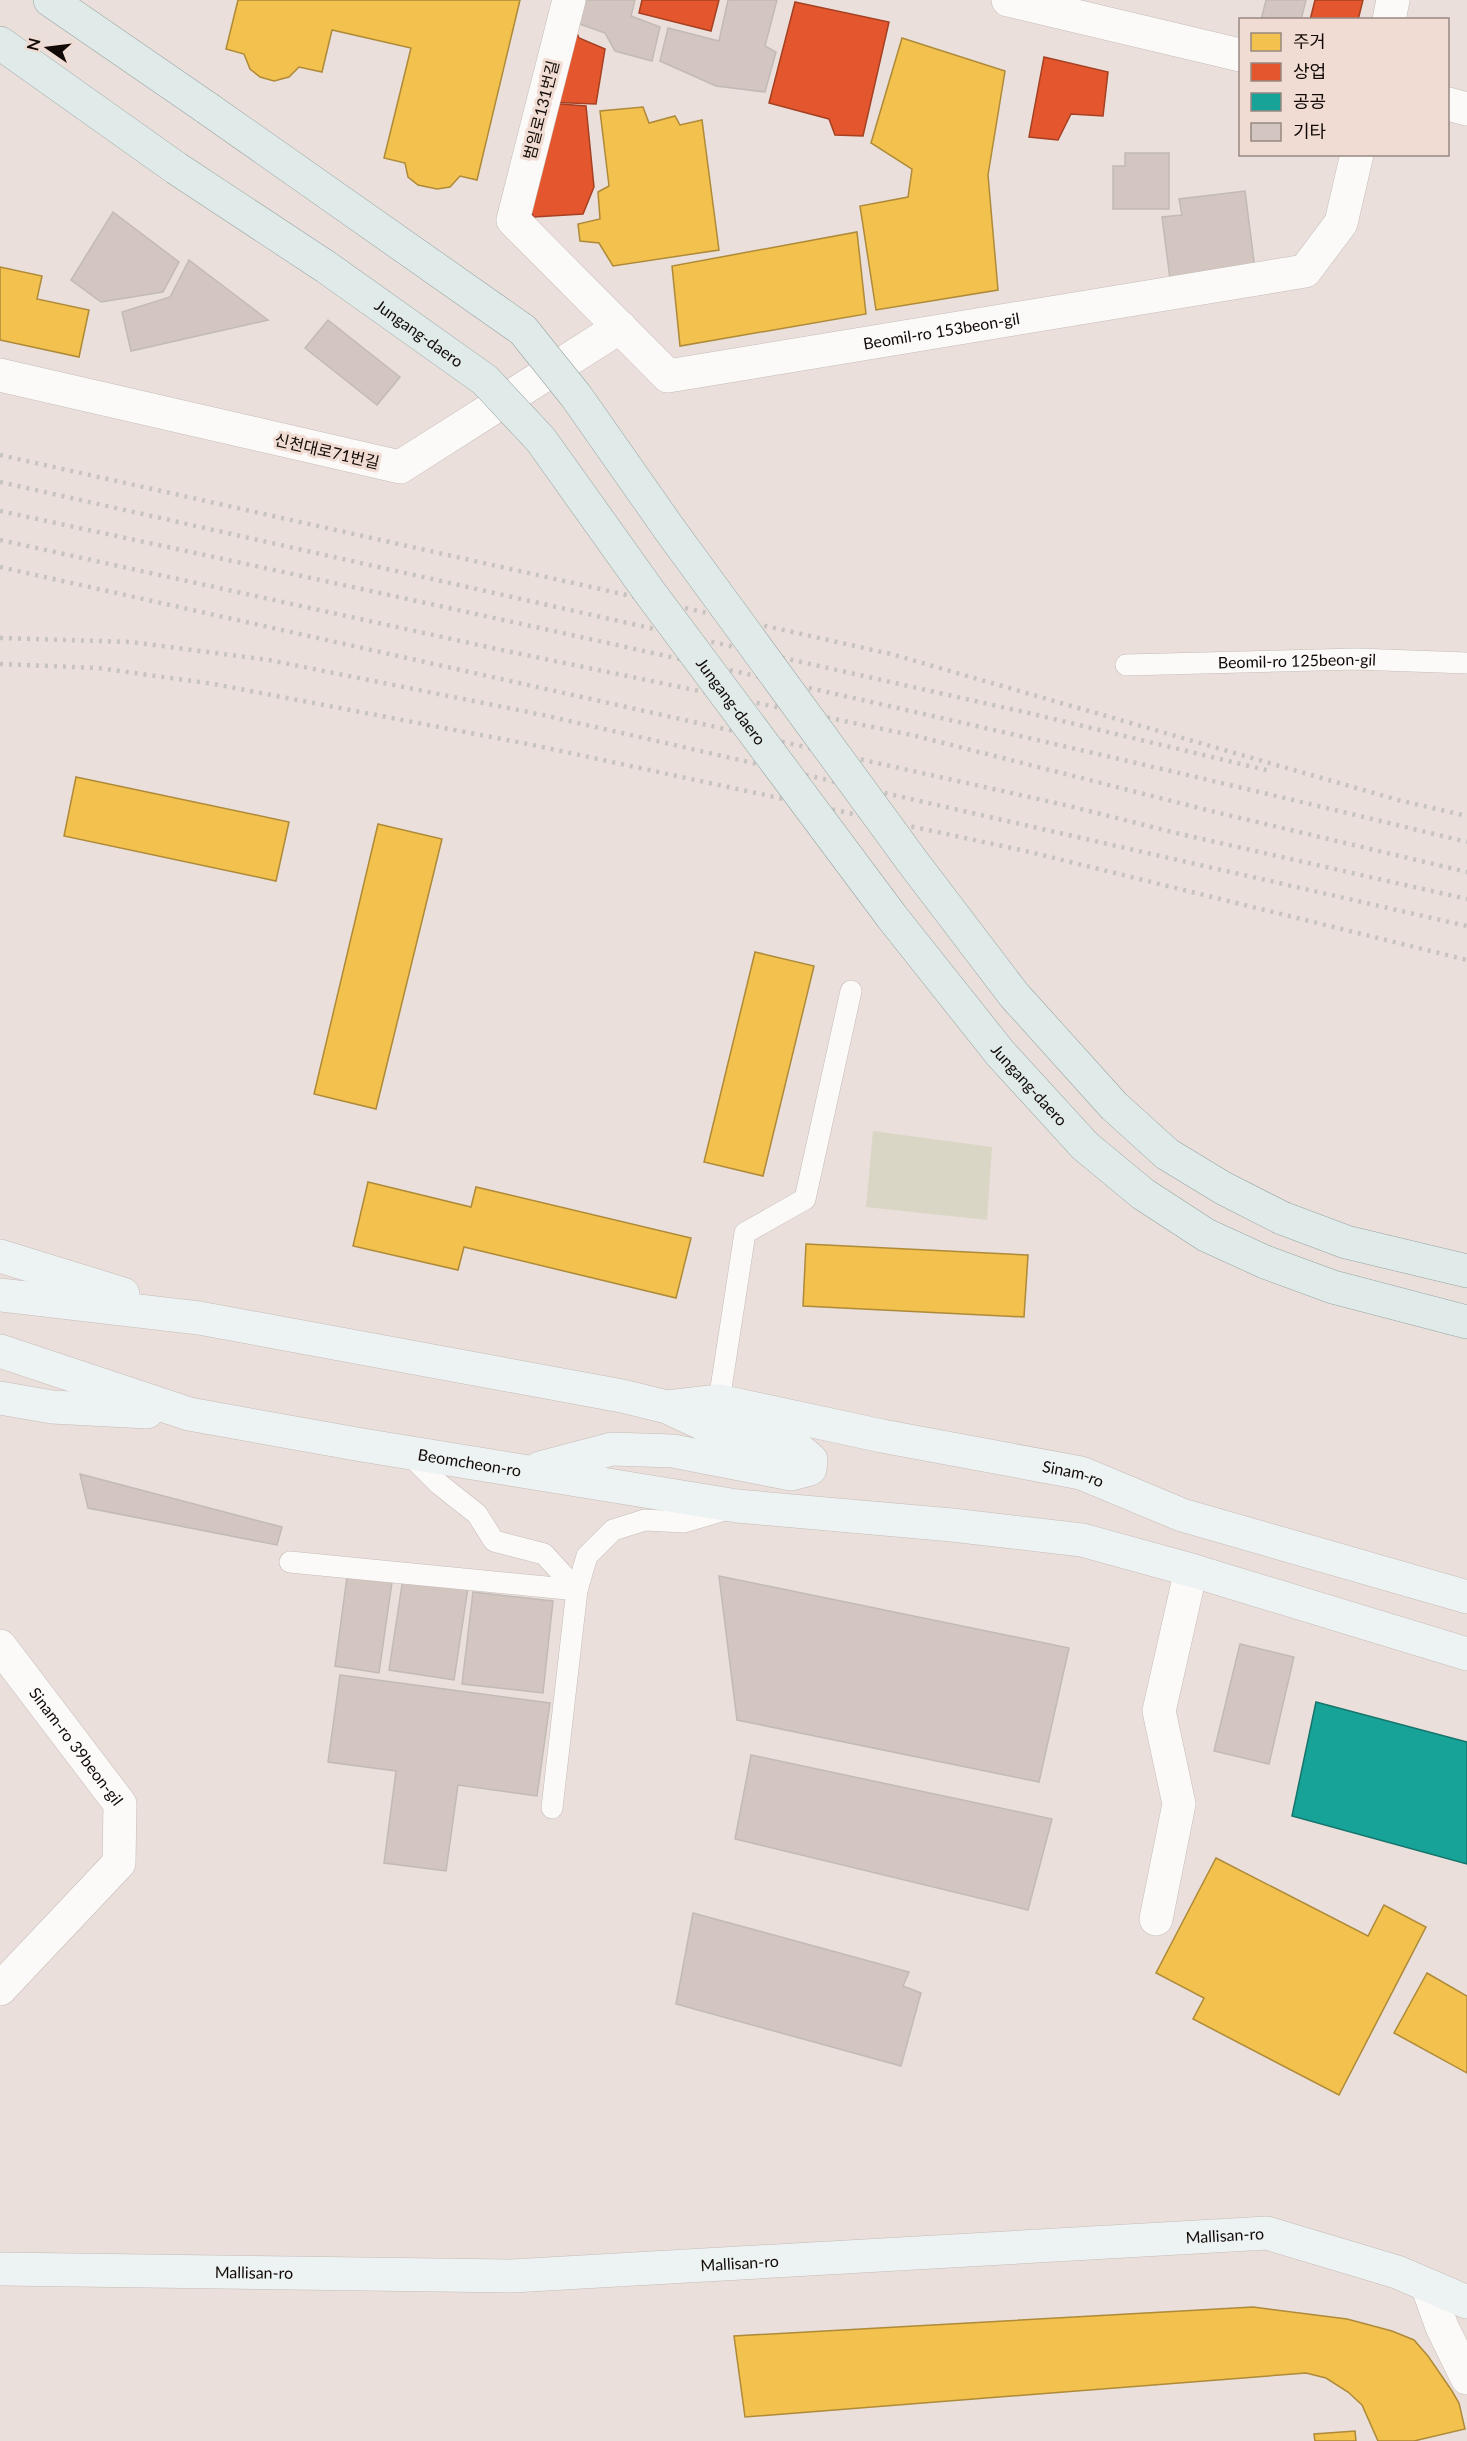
<svg xmlns="http://www.w3.org/2000/svg" width="1467" height="2441" viewBox="0 0 1467 2441" font-family="Lato,'Noto Sans KR',sans-serif">
  <rect width="100%" height="100%" fill="#eadfda"/>
  <path fill="#dad6c6" d="M873,1131L992,1147L987,1220L866,1207Z"/>
  <g fill="#f2c14e" stroke="#ae8a39" stroke-width="1.5">
    <path d="M238,0H520L477,180L460,176L450,187L437,189L418,185L408,177L405,163L384,158L411,48L332,30L322,72L299,67L289,77L274,81L260,77L250,69L244,54L226,49Z"/>
    <path d="M902,38L1005,71L988,175L998,290L876,310L860,206L908,197L912,169L871,143Z"/>
    <path d="M643,107L649,123L675,116L680,125L702,120L719,250L613,266L599,243L580,241L578,224L600,219L598,192L609,186L600,111Z"/>
    <path d="M857,232L866,314L680,346L672,266Z"/>
    <path d="M0,267L42,276L37,299L89,310L79,357L0,340Z"/>
    <path d="M76,777L289,822L276,881L64,836Z"/>
    <path d="M378,824L442,839L376,1109L314,1094Z"/>
    <path d="M755,952L814,966L763,1176L704,1162Z"/>
    <path d="M368,1182L471,1207L476,1187L691,1238L676,1298L464,1247L458,1270L353,1246Z"/>
    <path d="M806,1244L1028,1255L1024,1317L803,1306Z"/>
    <path d="M1216,1858L1368,1936L1384,1905L1426,1927L1339,2095L1193,2019L1204,1998L1156,1973Z"/>
    <path d="M1427,1973L1467,1996V2073L1394,2033Z"/>
    <path d="M1253,2307L1347,2319L1392,2331L1414,2340L1428,2356L1452,2391L1459,2403L1465,2429L1414,2441H1378L1362,2405L1348,2392L1326,2378L1306,2373L745,2417L734,2336Z"/>
    <path d="M1355,2431L1356,2441H1315L1314,2434Z"/>
  </g>
  <g fill="#e4572e" stroke="#a54022" stroke-width="1.5">
    <path d="M642,0H719L711,31L639,13Z"/>
    <path d="M1315,0H1363L1358,20H1310Z"/>
    <path d="M795,2L889,22L863,136L835,135L829,119L769,103Z"/>
    <path d="M576,31L579,38L605,49L596,104L546,102Z"/>
    <path d="M1044,57L1108,72L1103,116L1071,114L1058,140L1029,137Z"/>
    <path d="M547,103L586,106L594,187L583,214L534,217L522,200Z"/>
  </g>
  <path fill="#17a398" stroke="#15756c" stroke-width="1.5" d="M1316,1702L1467,1742V1864L1292,1816Z"/>
  <g fill="#d3c6c0" stroke="#c2bab6" stroke-width="1.5">
    <path d="M580,0H635L631,16L660,27L652,61L615,51L605,33L574,22Z"/>
    <path d="M728,0H777L765,46L776,52L765,92L716,86L660,61L668,28L719,41Z"/>
    <path d="M1266,0H1306L1301,20H1261Z"/>
    <path d="M1125,153H1169V209H1113V166H1125Z"/>
    <path d="M1245,191L1255,269L1170,279L1162,217L1182,215L1179,199Z"/>
    <path d="M113,212L179,262L163,292L101,302L71,280Z"/>
    <path d="M189,260L268,320L131,351L122,312L170,297Z"/>
    <path d="M328,320L400,377L377,405L305,348Z"/>
    <path d="M80,1474L282,1527L277,1545L88,1508Z"/>
    <path d="M719,1576L1069,1648L1039,1782L737,1720Z"/>
    <path d="M347,1577L392,1582L379,1673L335,1666Z"/>
    <path d="M403,1578L468,1588L454,1680L389,1670Z"/>
    <path d="M473,1592L553,1601L543,1693L462,1684Z"/>
    <path d="M1240,1644L1294,1657L1269,1764L1214,1751Z"/>
    <path d="M340,1675L550,1703L537,1796L458,1785L446,1871L384,1863L396,1771L328,1762Z"/>
    <path d="M751,1755L1052,1819L1028,1910L735,1839Z"/>
    <path d="M693,1913L909,1972L903,1986L921,1993L901,2066L676,2004Z"/>
  </g>
  <g fill="none" stroke-linecap="round" stroke-linejoin="round">
    <g stroke="#c5bcb8" stroke-width="22">
      <g id="lane">
        <path id="s1" d="M1126,665L1356,659L1467,663"/>
        <path d="M719,1401L745,1233L805,1199L851,991"/>
        <path d="M408,1453L439,1484L477,1514L494,1541L544,1554L577,1590L587,1556L613,1530L645,1520L684,1522L728,1509"/>
        <path d="M290,1562L577,1590L552,1808"/>
      </g>
    </g>
    <g stroke="#c5bcb8" stroke-width="34">
      <g id="street">
        <path id="s2" d="M569,0L513,220L668,376L1305,271L1341,223L1357,154"/>
        <path d="M1008,0L1240,55"/>
        <path d="M1389,20L1393,0"/>
        <path d="M1448,104L1467,109"/>
        <path d="M0,375L400,467L620,327"/>
        <path id="s3" d="M0,1646L120,1804L119,1863L0,1989"/>
        <path d="M1156,1919L1179,1804L1159,1711L1191,1570"/>
        <path d="M1427,2285L1442,2327L1467,2378"/>
      </g>
    </g>
    <g stroke="#c5bcb8" stroke-width="34">
      <g id="secondary">
        <path d="M0,1256L123,1294"/>
        <path d="M0,1295L199,1318L622,1396L667,1407L723,1433L797,1448L811,1460L810,1469L791,1474L673,1451L612,1449L540,1468"/>
        <path id="s4" d="M0,1351L189,1414L362,1445L737,1506L952,1525L1082,1540L1191,1570L1467,1654"/>
        <path d="M0,1398L52,1407L147,1412"/>
        <path id="s5" d="M667,1407L719,1401L882,1436L1081,1473L1182,1515L1467,1597"/>
        <path id="s6" d="M0,2269L512,2276L1267,2233L1397,2272L1467,2302"/>
      </g>
    </g>
    <g stroke="#95a5a3" stroke-width="34">
      <g id="primary">
        <path d="M50,0L207,108"/>
        <path d="M0,43L176,168"/>
        <path d="M1282,1218L1346,1242L1467,1271"/>
        <path d="M1265,1262L1333,1287L1467,1322"/>
      </g>
    </g>
    <use href="#lane" stroke="#fcfaf9" stroke-width="21"/>
    <use href="#street" stroke="#fcfaf9" stroke-width="33"/>
    <use href="#secondary" stroke="#edf2f2" stroke-width="33"/>
    <use href="#primary" stroke="#dfeae9" stroke-width="33"/>
    <g stroke="#c6c3c1" stroke-width="4.5" stroke-dasharray="3 6" stroke-linecap="butt">
      <path d="M0,455L891,654L1398,800L1467,816"/>
      <path d="M0,482L1033,714L1270,771"/>
      <path d="M0,511C490,616 980,723 1467,842"/>
      <path d="M0,540L497,649L916,736L1215,812L1467,872"/>
      <path d="M0,567L1065,805L1176,833L1467,899"/>
      <path d="M0,638L131,642L269,660L543,715L1467,926"/>
      <path d="M0,664L98,668L214,684L533,745L1030,852L1467,960"/>
    </g>
    <g stroke="#95a5a3" stroke-width="34" stroke-linecap="butt">
      <g id="primary-bridge">
        <path d="M207,108L523,330L576,396L670,530L912,861L1014,995L1114,1106L1167,1154L1223,1188L1282,1218"/>
        <path id="s7" d="M176,168L326,267L485,380L541,440L648,590L892,917L1000,1053L1085,1146L1143,1194L1206,1235L1265,1262"/>
      </g>
    </g>
    <use href="#primary-bridge" stroke="#dfeae9" stroke-width="33"/>
  </g>
  <g text-anchor="middle" stroke-width="6" stroke-linejoin="round" paint-order="stroke">
    <g font-size="16" fill="#110a07" stroke="#f1dcd3">
      <text transform="translate(541 110) rotate(-76)" y="6">범일로131번길</text>
      <text dy="6" stroke="none"><textPath href="#s2" startOffset="724">Beomil-ro 153beon-gil</textPath></text>
      <text dy="6" stroke="none"><textPath href="#s7" startOffset="294">Jungang-daero</textPath></text>
      <text transform="translate(327 451) rotate(13)" y="6">신천대로71번길</text>
      <text dy="6" stroke="none"><textPath href="#s1" startOffset="171">Beomil-ro 125beon-gil</textPath></text>
      <text dy="6" stroke="none"><textPath href="#s7" startOffset="780">Jungang-daero</textPath></text>
      <text dy="6" stroke="none"><textPath href="#s7" startOffset="1266">Jungang-daero</textPath></text>
      <text dy="6" stroke="none"><textPath href="#s4" startOffset="484">Beomcheon-ro</textPath></text>
      <text dy="6" stroke="none"><textPath href="#s5" startOffset="414">Sinam-ro</textPath></text>
      <text dy="6" stroke="none"><textPath href="#s3" startOffset="126">Sinam-ro 39beon-gil</textPath></text>
      <text dy="6" stroke="none"><textPath href="#s6" startOffset="1226">Mallisan-ro</textPath></text>
      <text dy="6" stroke="none"><textPath href="#s6" startOffset="740">Mallisan-ro</textPath></text>
      <text dy="6" stroke="none"><textPath href="#s6" startOffset="254">Mallisan-ro</textPath></text>
    </g>
  </g>
  <rect x="1239" y="18" width="210" height="138" fill="#f1dcd3" stroke="#978881" stroke-width="1.5"/>
  <rect x="1251" y="33" width="30" height="18" fill="#f2c14e" stroke="#978881" stroke-width="1.5"/>
  <text x="1293" y="48" font-size="18" fill="#110a07">주거</text>
  <rect x="1251" y="63" width="30" height="18" fill="#e4572e" stroke="#978881" stroke-width="1.5"/>
  <text x="1293" y="78" font-size="18" fill="#110a07">상업</text>
  <rect x="1251" y="93" width="30" height="18" fill="#17a398" stroke="#978881" stroke-width="1.5"/>
  <text x="1293" y="108" font-size="18" fill="#110a07">공공</text>
  <rect x="1251" y="123" width="30" height="18" fill="#d3c6c0" stroke="#978881" stroke-width="1.5"/>
  <text x="1293" y="138" font-size="18" fill="#110a07">기타</text>
  <g transform="translate(48 48) rotate(284)" stroke="#f1dcd3" stroke-width="4.5" paint-order="stroke">
  <path d="M0-4.5L10 22L0 15L-10 22Z" fill="#110a07"/>
  <text y="-9" font-size="16" font-weight="bold" text-anchor="middle" fill="#110a07">N</text>
  </g>
</svg>
